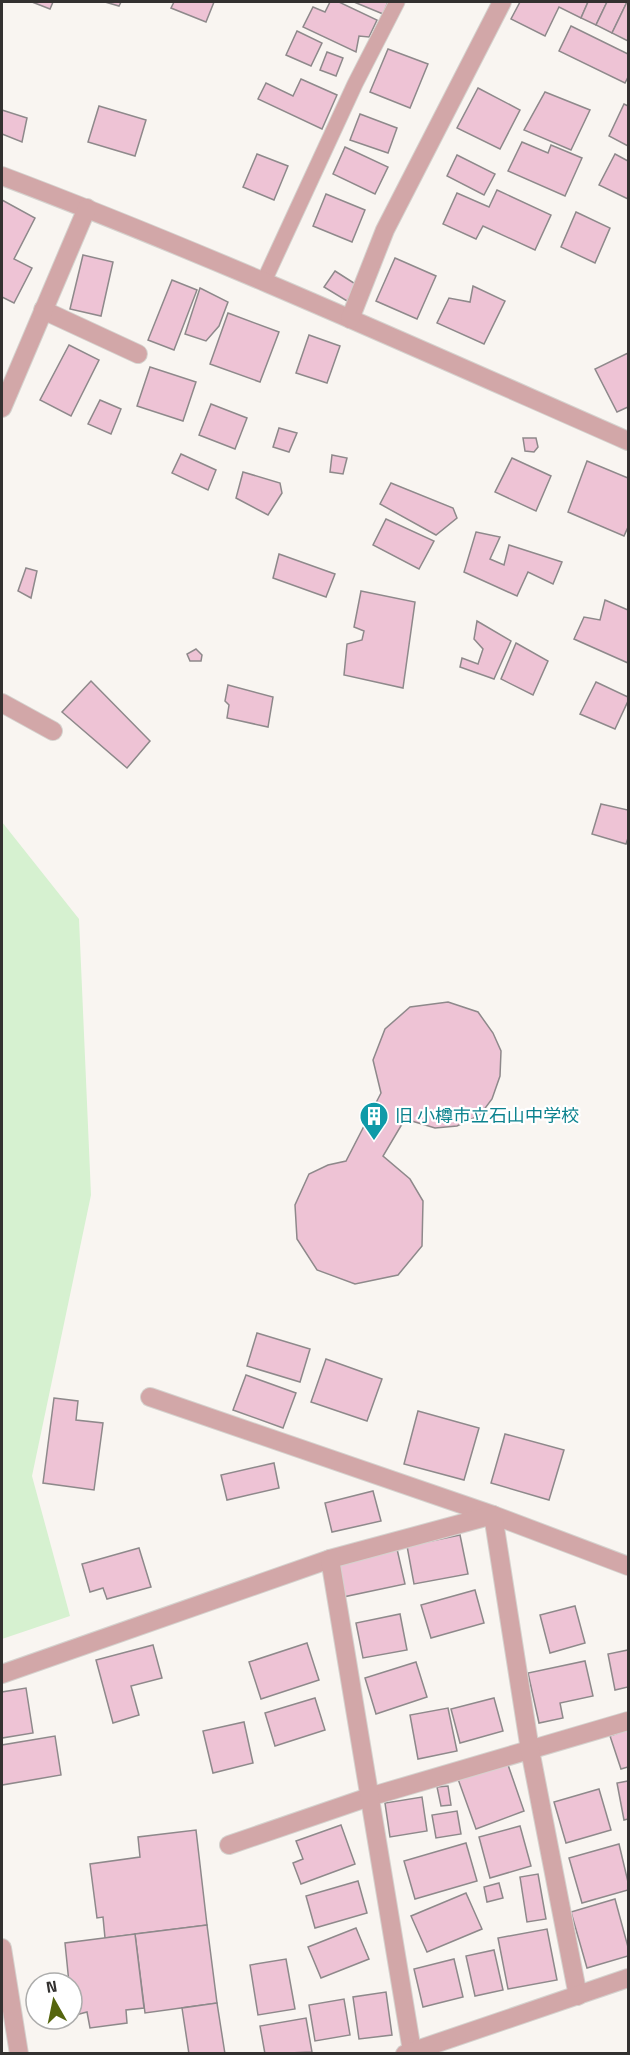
<svg xmlns="http://www.w3.org/2000/svg" width="630" height="2055" viewBox="0 0 630 2055" font-family="'Titillium Web','Noto Sans JP',sans-serif">
  <rect width="100%" height="100%" fill="#f9f5f1"/>
  <path fill="#d6f1d0" d="M2,822L79,919L91,1195L32,1476L70,1616L2,1639Z"/>
  <g fill="#eec3d5" stroke="#8e898b" stroke-width="1.5">
    <path d="M32,2H53L50,9Z"/>
    <path d="M105,2H121L119,6Z"/>
    <path d="M174,2H214L206,22L171,8Z"/>
    <path d="M330,2H339L377,20L369,37L359,36L356,52L303,27L313,7L325,12Z"/>
    <path d="M354,2H388L383,14Z"/>
    <path d="M520,2H588L581,18L559,7L545,36L511,19Z"/>
    <path d="M588,2H607L596,25L581,18Z"/>
    <path d="M607,2H627L612,33L596,25Z"/>
    <path d="M627,2H628V41L612,33Z"/>
    <path d="M571,26L628,54V77L625,83L559,51Z"/>
    <path d="M297,31L322,43L311,66L286,55Z"/>
    <path d="M388,49L428,64L410,108L370,92Z"/>
    <path d="M327,52L343,58L336,76L320,70Z"/>
    <path d="M301,79L337,95L322,129L258,99L266,83L293,96Z"/>
    <path d="M478,88L520,110L500,149L457,128Z"/>
    <path d="M545,92L590,110L571,150L524,130Z"/>
    <path d="M624,104L628,106V146L609,136Z"/>
    <path d="M99,106L146,120L135,156L88,142Z"/>
    <path d="M2,110L27,118L22,142L2,134Z"/>
    <path d="M360,114L397,128L388,153L350,140Z"/>
    <path d="M522,142L548,153L551,145L582,158L565,196L508,171Z"/>
    <path d="M345,147L388,167L375,194L333,174Z"/>
    <path d="M257,154L288,166L274,200L243,187Z"/>
    <path d="M615,154L628,161V199L599,185Z"/>
    <path d="M457,155L495,174L484,195L447,176Z"/>
    <path d="M497,190L551,215L535,250L483,226L476,239L443,224L457,193L489,207Z"/>
    <path d="M326,194L365,210L352,242L313,226Z"/>
    <path d="M2,200L35,218L14,259L32,268L14,303L2,297Z"/>
    <path d="M576,212L610,228L595,263L561,247Z"/>
    <path d="M83,255L113,262L101,316L70,309Z"/>
    <path d="M395,258L436,276L417,319L376,301Z"/>
    <path d="M335,271L357,285L347,301L324,287Z"/>
    <path d="M172,280L197,290L174,350L148,340Z"/>
    <path d="M473,286L505,301L484,344L437,323L449,298L470,302Z"/>
    <path d="M200,288L228,302L219,326L206,341L185,334Z"/>
    <path d="M228,313L279,332L260,382L210,364Z"/>
    <path d="M309,335L340,346L327,383L296,373Z"/>
    <path d="M69,345L99,360L71,416L40,400Z"/>
    <path d="M628,353V407L617,412L595,369Z"/>
    <path d="M150,367L196,382L183,421L137,406Z"/>
    <path d="M100,400L121,409L111,434L88,424Z"/>
    <path d="M211,404L247,418L235,449L199,435Z"/>
    <path d="M279,428L297,433L289,452L273,447Z"/>
    <path d="M523,438H536L538,447L534,452L525,451Z"/>
    <path d="M181,454L216,470L208,490L172,473Z"/>
    <path d="M332,455L347,458L343,474L330,472Z"/>
    <path d="M512,458L551,476L536,511L495,492Z"/>
    <path d="M587,461L628,478V527L624,536L568,512Z"/>
    <path d="M243,472L280,483L282,493L268,515L236,498Z"/>
    <path d="M391,483L453,508L457,518L436,535L380,504Z"/>
    <path d="M386,519L434,541L419,569L373,545Z"/>
    <path d="M476,532L500,537L490,559L504,565L509,545L562,562L553,584L528,572L517,596L464,572Z"/>
    <path d="M279,554L335,574L326,597L273,578Z"/>
    <path d="M26,568L37,571L31,598L18,591Z"/>
    <path d="M361,591L415,602L403,688L344,675L347,644L362,640L364,631L354,627Z"/>
    <path d="M605,600L628,610V663L574,639L584,617L600,620Z"/>
    <path d="M477,621L511,641L494,679L460,667L462,658L478,664L483,649L474,639Z"/>
    <path d="M516,643L548,661L533,695L501,679Z"/>
    <path d="M196,649L202,655L201,661H190L187,654Z"/>
    <path d="M91,681L150,741L127,768L62,712Z"/>
    <path d="M596,682L628,697V701L615,729L580,714Z"/>
    <path d="M228,685L273,697L268,727L227,718L229,705L225,701Z"/>
    <path d="M601,804L628,810V838L626,844L592,834Z"/>
    <path d="M448,1002L478,1012L493,1033L501,1051L500,1076L492,1099L480,1115L457,1126L435,1128L405,1119L383,1156L410,1179L423,1201L422,1246L398,1275L355,1284L317,1270L297,1239L295,1205L309,1174L328,1165L346,1161L381,1093L373,1060L385,1029L410,1007Z"/>
    <path d="M257,1333L310,1349L300,1382L247,1366Z"/>
    <path d="M326,1359L382,1379L367,1421L311,1402Z"/>
    <path d="M246,1375L296,1393L283,1428L233,1410Z"/>
    <path d="M54,1398L78,1401L76,1420L103,1423L94,1490L43,1483Z"/>
    <path d="M418,1411L479,1428L464,1480L404,1464Z"/>
    <path d="M505,1434L564,1450L549,1500L491,1483Z"/>
    <path d="M274,1463L279,1488L227,1500L221,1475Z"/>
    <path d="M373,1491L381,1521L332,1532L325,1503Z"/>
    <path d="M460,1535L468,1574L414,1584L407,1546Z"/>
    <path d="M139,1548L151,1587L107,1599L103,1588L90,1592L82,1564Z"/>
    <path d="M397,1549L405,1584L343,1597L335,1563Z"/>
    <path d="M475,1590L484,1623L431,1638L421,1605Z"/>
    <path d="M575,1606L585,1643L550,1653L540,1615Z"/>
    <path d="M400,1614L407,1650L363,1658L356,1623Z"/>
    <path d="M307,1643L319,1680L261,1699L249,1662Z"/>
    <path d="M153,1645L162,1678L131,1686L139,1715L113,1723L96,1660Z"/>
    <path d="M628,1650V1687L615,1690L608,1654Z"/>
    <path d="M585,1661L593,1696L560,1703L563,1718L539,1723L528,1673Z"/>
    <path d="M416,1662L427,1697L376,1714L365,1678Z"/>
    <path d="M26,1688L33,1733L2,1738V1692Z"/>
    <path d="M315,1698L325,1730L275,1746L265,1713Z"/>
    <path d="M494,1698L503,1731L460,1743L451,1709Z"/>
    <path d="M448,1708L457,1751L418,1759L410,1715Z"/>
    <path d="M244,1722L253,1763L213,1773L203,1731Z"/>
    <path d="M628,1729V1767L621,1769L610,1736Z"/>
    <path d="M55,1736L61,1775L2,1785V1745Z"/>
    <path d="M507,1762L524,1811L476,1829L458,1779Z"/>
    <path d="M628,1781V1819L624,1820L617,1783Z"/>
    <path d="M448,1786L451,1805L441,1806L437,1787Z"/>
    <path d="M599,1789L611,1830L566,1843L554,1802Z"/>
    <path d="M422,1797L427,1831L390,1837L385,1803Z"/>
    <path d="M457,1811L461,1834L436,1838L432,1815Z"/>
    <path d="M341,1825L355,1864L301,1884L293,1863L303,1859L296,1841Z"/>
    <path d="M520,1826L531,1866L490,1878L479,1837Z"/>
    <path d="M196,1830L207,1925L105,1938L103,1917L97,1918L90,1864L140,1857L138,1837Z"/>
    <path d="M466,1843L477,1881L415,1899L404,1861Z"/>
    <path d="M619,1844L628,1882V1890L582,1903L569,1858Z"/>
    <path d="M538,1874L546,1919L527,1922L520,1877Z"/>
    <path d="M358,1881L367,1913L315,1928L306,1896Z"/>
    <path d="M499,1883L503,1898L487,1902L484,1887Z"/>
    <path d="M466,1893L482,1929L427,1952L411,1916Z"/>
    <path d="M615,1899L628,1947V1956L587,1968L571,1912Z"/>
    <path d="M207,1925L217,2003L145,2013L135,1934Z"/>
    <path d="M356,1928L369,1959L321,1978L308,1947Z"/>
    <path d="M547,1929L557,1980L508,1989L498,1938Z"/>
    <path d="M135,1934L144,2008L126,2010L127,2023L90,2028L87,2012L72,2016V1983H69L65,1943Z"/>
    <path d="M494,1950L503,1990L475,1996L466,1956Z"/>
    <path d="M286,1959L295,2009L258,2015L250,1965Z"/>
    <path d="M454,1959L463,1997L423,2007L414,1969Z"/>
    <path d="M386,1992L392,2035L359,2039L353,1997Z"/>
    <path d="M344,1999L350,2035L315,2041L309,2005Z"/>
    <path d="M217,2003L225,2054H189L182,2008Z"/>
    <path d="M306,2018L312,2052L265,2054L260,2026Z"/>
  </g>
  <g fill="none" stroke-linecap="round" stroke-linejoin="round">
    <g stroke="#d5d2ce" stroke-width="17">
      <path id="lane" d="M264,281L355,84L397,2"/>
    </g>
    <g stroke="#d5d2ce" stroke-width="20">
      <g id="street">
        <path d="M2,176C214,256 421,350 628,441"/>
        <path d="M43,310L138,354"/>
        <path d="M350,319L385,230L502,2"/>
        <path d="M2,408L87,208"/>
        <path d="M2,703L53,731"/>
        <path d="M150,1397L493,1515L628,1566"/>
        <path d="M2,1674L330,1559"/>
        <path d="M229,1845L369,1797L628,1721"/>
        <path d="M2,1948L19,2054"/>
        <path d="M412,2051L330,1559L493,1515L530,1750L578,1996"/>
        <path d="M405,2054L628,1978"/>
      </g>
    </g>
    <use href="#lane" stroke="#d2a7a8" stroke-width="15"/>
    <use href="#street" stroke="#d2a7a8" stroke-width="18"/>
  </g>
  <defs>
    <g id="building-pin" transform="scale(1.5)"><path d="M0 17L-7.5 6A9.5 9.5 0 1 1 7.5 6Z" fill="#0f9aa8" stroke="#fff"/><path d="M-4-6H4V6H1V3H-1V6H-4ZM-2.5-4.3h1.7v1.8h-1.7ZM.8-4.3h1.7v1.8H.8ZM-2.5-1h1.7V.8h-1.7ZM.8-1h1.7V.8H.8Z" fill="#fff"/></g>
  </defs>
  <g fill-rule="evenodd">
    <use href="#building-pin" x="374" y="1116"/>
  </g>
  <g text-anchor="middle" stroke-width="4.5" stroke-linejoin="round" paint-order="stroke">
    <g font-size="18" fill="#0d838f" stroke="#fff" text-anchor="start">
      <text x="395" y="1122">旧 小樽市立石山中学校</text>
    </g>
  </g>
  <rect width="630" height="2055" fill="none" stroke="#333130" stroke-width="6"/>
  <g transform="translate(54 2001) rotate(351)"><circle r="28" fill="#ffffff" stroke="#adadac" stroke-width="1.5"/>
  <path d="M0-4.5L10 22L0 15L-10 22Z" fill="#55650e"/>
  <text y="-9" font-size="16" font-weight="bold" text-anchor="middle" fill="#333130">N</text>
  </g>
</svg>
